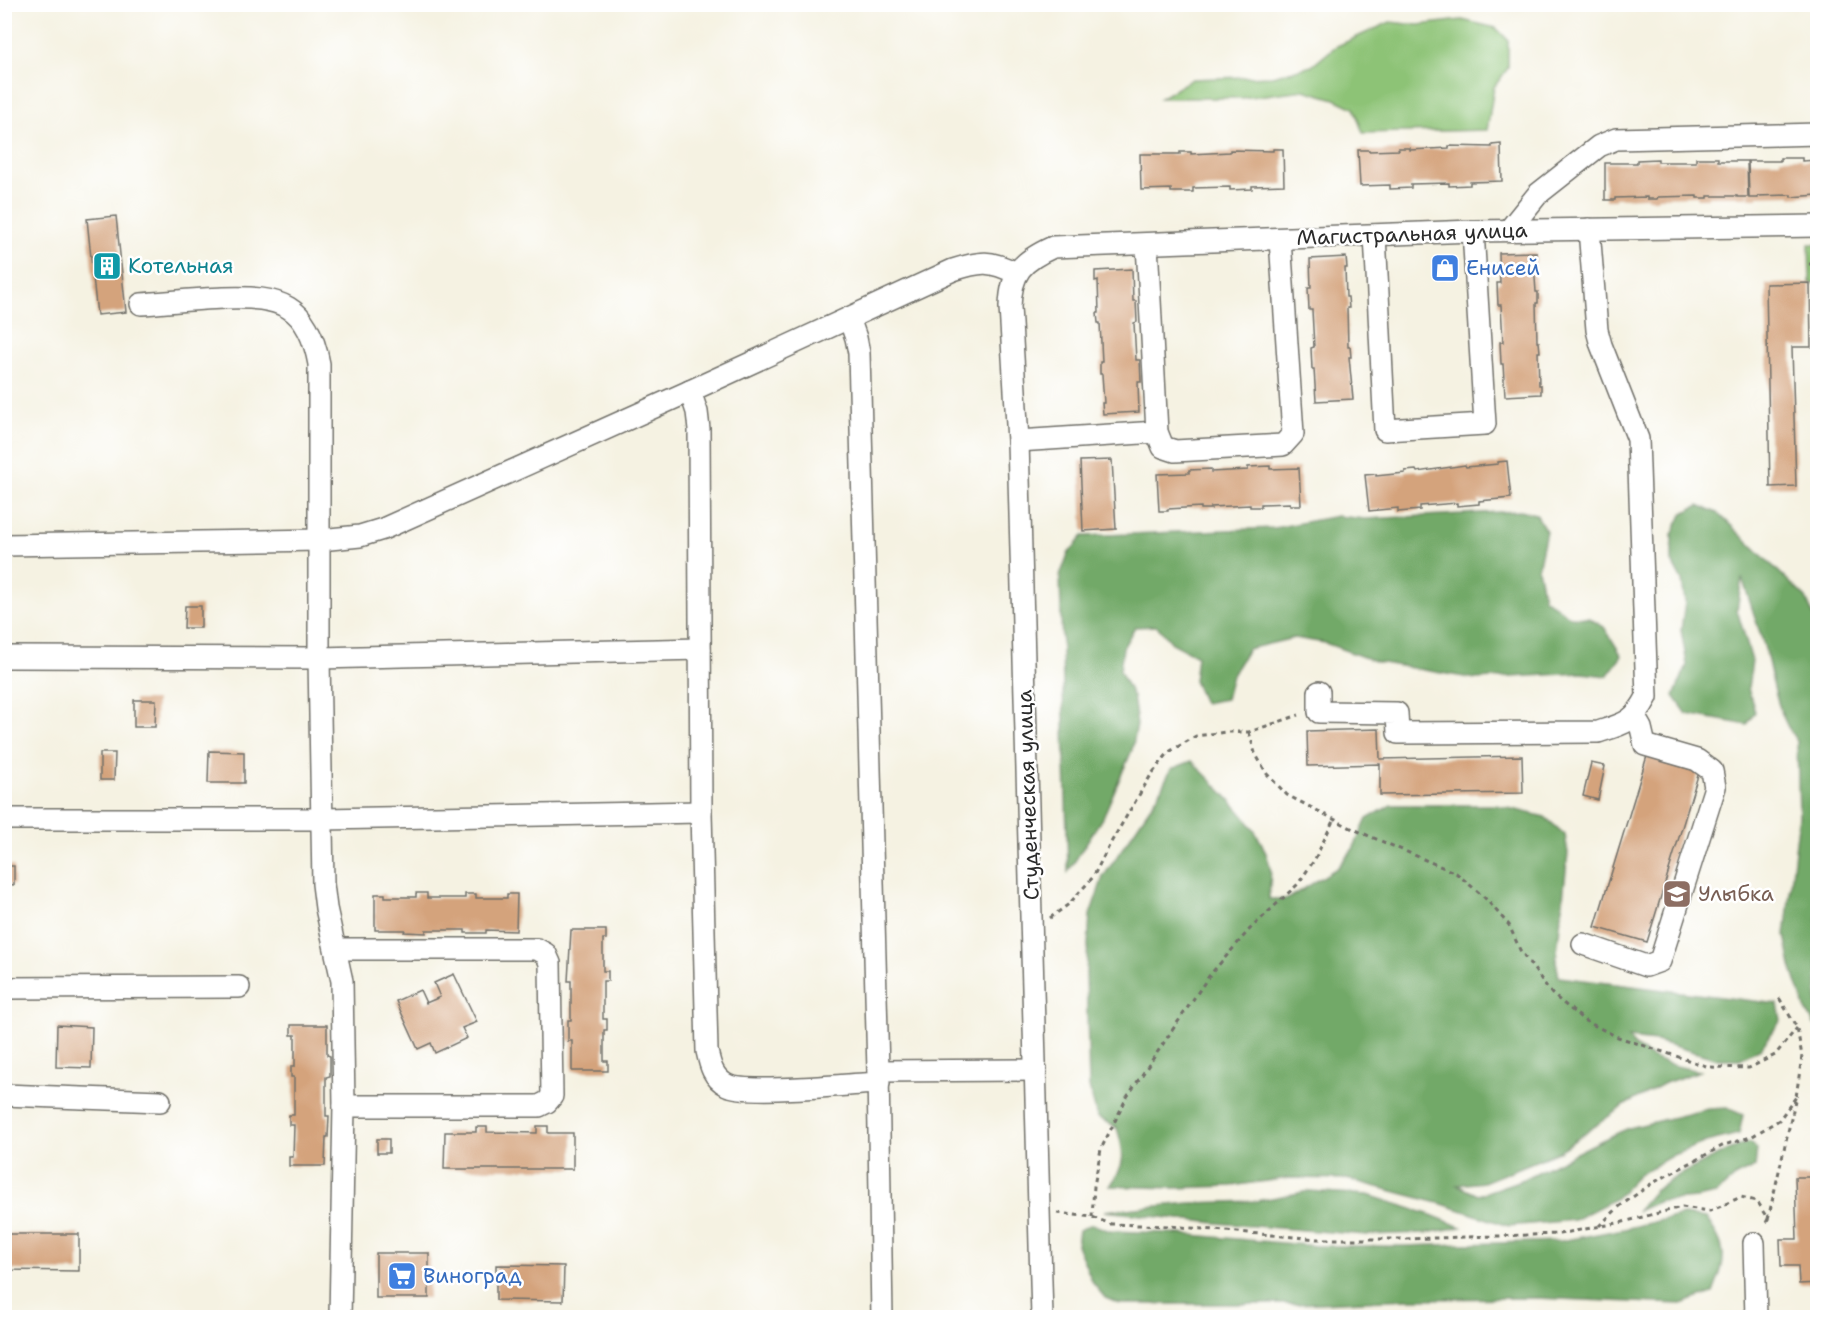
<svg xmlns="http://www.w3.org/2000/svg" width="1822" height="1322" viewBox="0 0 1822 1322" font-family="'Shantell Sans',sans-serif">
  <rect width="100%" height="100%" fill="#fff"/>
  <filter id="ink" filterUnits="userSpaceOnUse"><feTurbulence type="fractalNoise" baseFrequency=".0167" numOctaves="2"/><feDisplacementMap in="SourceGraphic" scale="12" xChannelSelector="R" yChannelSelector="G"/><feConvolveMatrix kernelMatrix="1 2 1 2 8 2 1 2 1" color-interpolation-filters="sRGB"/></filter>
  <filter id="wash" filterUnits="userSpaceOnUse"><feTurbulence type="fractalNoise" baseFrequency=".008" numOctaves="4" result="noise"/><feDisplacementMap in="SourceGraphic" scale="24" xChannelSelector="R" yChannelSelector="G"/><feGaussianBlur stdDeviation="1.35" result="paint"/><feColorMatrix in="noise" values="0 0 0 0 0 0 0 0 0 0 0 0 0 0 0 0 0 1.4 0 .05"/><feComposite in="paint" operator="in"/></filter>
  <g filter="url(#wash)">
    <rect width="100%" height="100%" fill="#f5f2e2"/>
    <g fill="#8dc376" stroke="#5c7750" stroke-width="1.5">
      <path d="M1462,20L1496,28L1508,40V68L1494,87L1487,130L1363,133L1354,108L1335,99L1304,90L1242,98H1160L1192,79L1272,76L1312,66L1335,47L1390,22L1418,25Z"/>
      <path d="M1809,244H1817V283H1810Z"/>
    </g>
    <g fill="#72a967" stroke="#4e6a49" stroke-width="1.5">
      <path d="M1699,505L1719,514L1806,598L1817,624L1818,681L1813,713L1818,721L1817,1026L1814,1024L1805,1008L1791,966L1785,935L1799,816L1797,741C1777,716 1773,680 1765,649C1758,626 1750,602 1742,578L1737,610L1752,661L1748,688L1755,712L1747,725L1687,714L1674,696L1687,665L1681,630L1685,602L1682,581L1672,562V535L1683,513Z"/>
      <path d="M1520,511L1536,514L1546,531L1538,569L1544,598L1571,617L1589,618L1604,627L1622,656L1607,676L1582,673L1476,679L1377,662L1325,643L1294,638L1248,649L1232,675L1226,699L1204,703L1194,681L1197,656L1172,643L1157,626L1135,627L1123,648L1120,671L1133,697L1137,724L1132,750L1104,815L1068,872L1060,576L1068,554L1083,536L1274,528L1337,516L1365,519Z"/>
      <path d="M1192,761C1221,792 1260,823 1270,866C1272,876 1269,889 1269,899H1288L1337,868L1353,849L1367,819L1391,805H1496L1545,817L1565,835L1568,853L1556,961L1559,977L1778,1004L1781,1020L1761,1048L1740,1059H1718L1656,1041L1628,1038C1644,1060 1673,1066 1700,1071L1665,1083L1625,1105L1558,1152L1484,1182L1457,1185L1478,1195L1524,1179L1602,1140L1629,1128L1708,1109L1727,1108L1743,1115L1739,1134L1706,1142L1673,1155L1638,1175L1615,1199L1574,1220L1509,1226L1442,1204L1347,1179L1289,1178L1231,1186L1175,1188L1110,1186C1126,1164 1125,1154 1117,1128L1097,1117L1089,1087L1086,973L1090,915L1103,877L1157,797L1171,769Z"/>
      <path d="M1748,1142L1757,1149L1755,1167L1736,1176L1716,1194L1696,1198L1660,1201L1637,1211L1654,1191L1679,1175L1724,1152Z"/>
      <path d="M1309,1191L1368,1195L1431,1215L1461,1227L1426,1233L1367,1235L1216,1223L1104,1211L1190,1203L1256,1201Z"/>
      <path d="M1683,1215L1706,1218C1728,1250 1727,1257 1713,1293L1681,1304L1536,1298L1409,1299L1296,1304H1120L1105,1298L1093,1283L1077,1245L1079,1230L1092,1224L1110,1231L1168,1233L1317,1246H1404L1560,1241L1624,1229Z"/>
    </g>
    <g id="blocks">
      <g fill="#d4a37b">
        <path d="M1501,144L1502,181L1470,182V185L1449,186V183L1411,184V188L1390,189V185L1360,186L1358,150H1369V151L1399,150L1398,148H1410V150L1449,148V146L1492,147V145Z"/>
        <path d="M1273,149H1283L1284,185L1252,186V189L1230,190V187L1193,188V192H1171V189L1141,190L1140,154H1180V152H1191V154L1230,152V150L1273,151Z"/>
        <path d="M1696,158H1718V161H1747L1748,197H1737V196H1708V198H1697V196L1658,197L1657,199H1647V197L1615,198V200H1605V163H1637V160L1658,159V162H1696Z"/>
        <path d="M1780,158H1802V161L1818,160V195L1791,197V195L1758,196V198H1749L1748,161H1780Z"/>
        <path d="M116,216L126,312L97,315L87,219Z"/>
        <path d="M1536,252V263H1534L1536,292H1538V303H1536L1537,342H1539L1540,352H1538L1539,385H1541V394L1505,396L1503,364H1501L1500,342H1503L1501,305H1498L1497,283H1500L1499,253Z"/>
        <path d="M1346,257L1347,268H1345L1346,297H1348L1349,308H1347L1348,347H1350L1351,357H1349L1353,399L1316,401L1314,369H1312L1311,348L1314,347L1312,310H1309L1308,288H1311L1310,259Z"/>
        <path d="M1452,258L1455,277L1438,279L1435,260Z"/>
        <path d="M1132,269L1133,301H1136L1137,322L1134,323L1136,360H1140L1141,382H1138L1139,412L1103,414L1102,403H1104L1102,374H1100V362H1102L1100,323H1098L1097,313H1099L1098,280L1095,281V271Z"/>
        <path d="M1810,283L1811,347H1792L1796,486L1770,487L1766,284Z"/>
        <path d="M1112,460L1116,529L1083,531L1080,461Z"/>
        <path d="M1507,461L1511,498L1479,501V504L1457,506V503L1420,506V510L1398,512V508L1369,511L1365,475L1376,474V476L1405,473V471L1416,470L1417,472L1465,465L1466,467L1498,464V462Z"/>
        <path d="M1270,466V469L1299,468L1301,505H1290V503L1261,504V507H1250V505L1211,507V509H1201V507L1168,509V511H1159L1157,474L1189,473V470L1211,469V472L1248,470V467Z"/>
        <path d="M185,606H201V628H184Z"/>
        <path d="M134,700H156L155,727H134Z"/>
        <path d="M1379,729L1380,759L1522,756L1523,793L1380,795V764L1308,766L1307,731Z"/>
        <path d="M209,751L244,752V783H208Z"/>
        <path d="M100,753H115L114,780H100Z"/>
        <path d="M1647,756L1699,772L1647,942L1595,927Z"/>
        <path d="M1591,763L1605,766L1598,800L1583,796Z"/>
        <path d="M4,866H14V885L4,884Z"/>
        <path d="M416,893H427V898H465V894H476V898H507V894H517L516,931L486,930V933H465V930H426V933L404,932L405,930H375V894H385V897H416Z"/>
        <path d="M571,930H606V939H603V971H608V981H603V1019H607V1030H604V1061H608V1071H572V1041H568V1020H571V981H568Z"/>
        <path d="M454,974L477,1022L462,1028L467,1038L435,1053L431,1043L418,1049L396,1001L420,990L426,1003L440,997L434,983Z"/>
        <path d="M57,1025L92,1027L91,1068L56,1067Z"/>
        <path d="M291,1025H327V1055L330,1056V1076L326,1077V1116H329L328,1137H326L325,1166H289V1157H293L294,1125H289V1115H294V1077H291V1066H295V1035H291Z"/>
        <path d="M537,1126H548V1133H573V1169H444L445,1132H476V1127H487V1132L537,1133Z"/>
        <rect x="377" y="1139" width="12" height="14"/>
        <path d="M1795,1177H1818V1283L1799,1284L1798,1266H1781L1780,1239H1797Z"/>
        <path d="M4,1234H79V1271L4,1270Z"/>
        <rect x="376" y="1253" width="53" height="45"/>
        <path d="M496,1265L564,1266L563,1301L496,1300Z"/>
      </g>
    </g>
  </g>
  <g filter="url(#ink)">
    <use href="#blocks" fill-opacity="0" stroke="#72716b" stroke-width="1.5"/>
    <g fill="none" stroke-linecap="round" stroke-linejoin="round">
      <g stroke="#72716b" stroke-width="24">
        <g id="minor">
          <path d="M1509,230L1538,194L1599,146L1616,139L1818,134"/>
          <path d="M1375,235L1385,430L1485,424L1473,231"/>
          <path d="M1147,244L1157,432L1163,447L1175,451L1283,445L1293,434L1280,239"/>
          <path d="M141,304C169,302 196,299 224,298C280,296 308,304 319,364V658L323,884L326,908L342,981L344,1106L340,1318"/>
          <path d="M849,318L856,338L859,353L878,1071L882,1318"/>
          <path d="M690,391L697,412L699,429L701,812L707,1051C710,1065 713,1078 727,1085C748,1095 850,1084 879,1083"/>
          <path d="M1018,441L1157,432"/>
          <path d="M4,545L320,540L360,536L383,529L690,391L953,270C981,261 990,260 1016,273"/>
          <path d="M4,657L319,658L700,649"/>
          <path d="M1319,692V712L1397,713L1398,733L1598,732C1624,724 1634,722 1647,697L1638,439L1601,345L1597,330L1589,229"/>
          <path d="M4,819H323L701,812"/>
          <path d="M1583,944L1646,966L1660,961L1715,787L1712,771L1697,760L1645,745L1641,728L1634,716"/>
          <path d="M336,949H537L546,954L550,963L552,1096L547,1102L539,1106H344"/>
          <path d="M4,988L239,987"/>
          <path d="M878,1071L1036,1070"/>
          <path d="M4,1095L160,1101"/>
          <path d="M1754,1243L1756,1318"/>
          <path d="M1042,1318L1018,441L1010,307C1011,272 1022,261 1053,247L1473,231L1818,226"/>
        </g>
      </g>
      <g stroke="#72716b" stroke-width="3" stroke-dasharray="4.5 4.5" stroke-linecap="butt">
        <path d="M1809,264H1818"/>
        <path d="M1249,732L1255,753L1267,774L1287,795L1353,829L1456,873L1484,897L1509,925L1520,950L1552,994L1585,1021L1618,1037L1709,1067L1749,1068L1775,1055L1797,1028"/>
        <path d="M1050,918L1069,904L1093,877L1110,844L1151,775L1169,752L1196,736L1226,732H1249L1299,715"/>
        <path d="M1057,1213L1092,1217L1111,1224L1169,1226L1317,1239H1404L1559,1234L1623,1222L1682,1207L1710,1211L1741,1197L1756,1201L1768,1219L1764,1226"/>
        <path d="M1092,1217L1094,1186L1101,1149L1127,1097L1209,976L1250,929L1298,884L1315,859L1334,819"/>
        <path d="M1768,1219L1796,1097L1802,1056L1797,1028L1778,996"/>
        <path d="M1599,1226L1620,1206L1651,1184L1724,1145L1751,1137L1779,1120L1796,1097"/>
      </g>
      <use href="#minor" stroke="#fff" stroke-width="21"/>
    </g>
  </g>
  <defs>
    <g id="building-square" transform="scale(1.5)"><rect x="-9" y="-9" width="18" height="18" rx="4" fill="#0f9aa8" stroke="#fff"/><path d="M-4-6H4V6H1V3H-1V6H-4ZM-2.5-4.3h1.7v1.8h-1.7ZM.8-4.3h1.7v1.8H.8ZM-2.5-1h1.7V.8h-1.7ZM.8-1h1.7V.8H.8Z" fill="#fff"/></g>
    <g id="shop-square" transform="scale(1.5)"><rect x="-9" y="-9" width="18" height="18" rx="4" fill="#3f7fe0" stroke="#fff"/><path d="M-5-2.5h2.3a2.7 3.5 0 0 1 5.4 0H5L5.5 6h-11ZM-1.5-2.5h3a1.5 2.3 0 0 0-3 0Z" fill="#fff"/></g>
    <g id="school-square" transform="scale(1.5)"><rect x="-9" y="-9" width="18" height="18" rx="4" fill="#8d6e63" stroke="#fff"/><path d="M0-5L7-2L0 1L-7-2ZM-4 1L0 2.5L4 1V4Q0 6-4 4Z" fill="#fff"/></g>
    <g id="supermarket-square" transform="scale(1.5)"><rect x="-9" y="-9" width="18" height="18" rx="4" fill="#3f7fe0" stroke="#fff"/><path d="M-6-5.5h2.5l.6 2H6L4.5 2H-2.5L-4.4-4H-6ZM-1.5 3.2a1.3 1.3 0 1 0 .1 0ZM3 3.2a1.3 1.3 0 1 0 .1 0Z" fill="#fff"/></g>
  </defs>
  <g fill-rule="evenodd">
    <use href="#building-square" x="107" y="266"/>
    <use href="#shop-square" x="1445" y="268"/>
    <use href="#school-square" x="1677" y="894"/>
    <use href="#supermarket-square" x="402" y="1276"/>
  </g>
  <g text-anchor="middle" stroke-width="5" stroke-linejoin="round" paint-order="stroke">
    <g font-size="21" fill="#2b2b2b" stroke="#fff">
      <text transform="translate(1412 234) rotate(-2)" y="7">Магистральная улица</text>
      <text transform="translate(1028 795) rotate(-92)" y="7">Студенческая улица</text>
    </g>
    <g font-size="21" fill="#0d838f" stroke="#fff" text-anchor="start">
      <text x="128" y="273">Котельная</text>
    </g>
    <g font-size="21" fill="#366cbe" stroke="#fff" text-anchor="start">
      <text x="1466" y="275">Енисей</text>
      <text x="423" y="1283">Виноград</text>
    </g>
    <g font-size="21" fill="#785e54" stroke="#fff" text-anchor="start">
      <text x="1698" y="901">Улыбка</text>
    </g>
  </g>
  <rect width="1822" height="1322" fill="none" stroke="#fff" stroke-width="24"/>
</svg>
